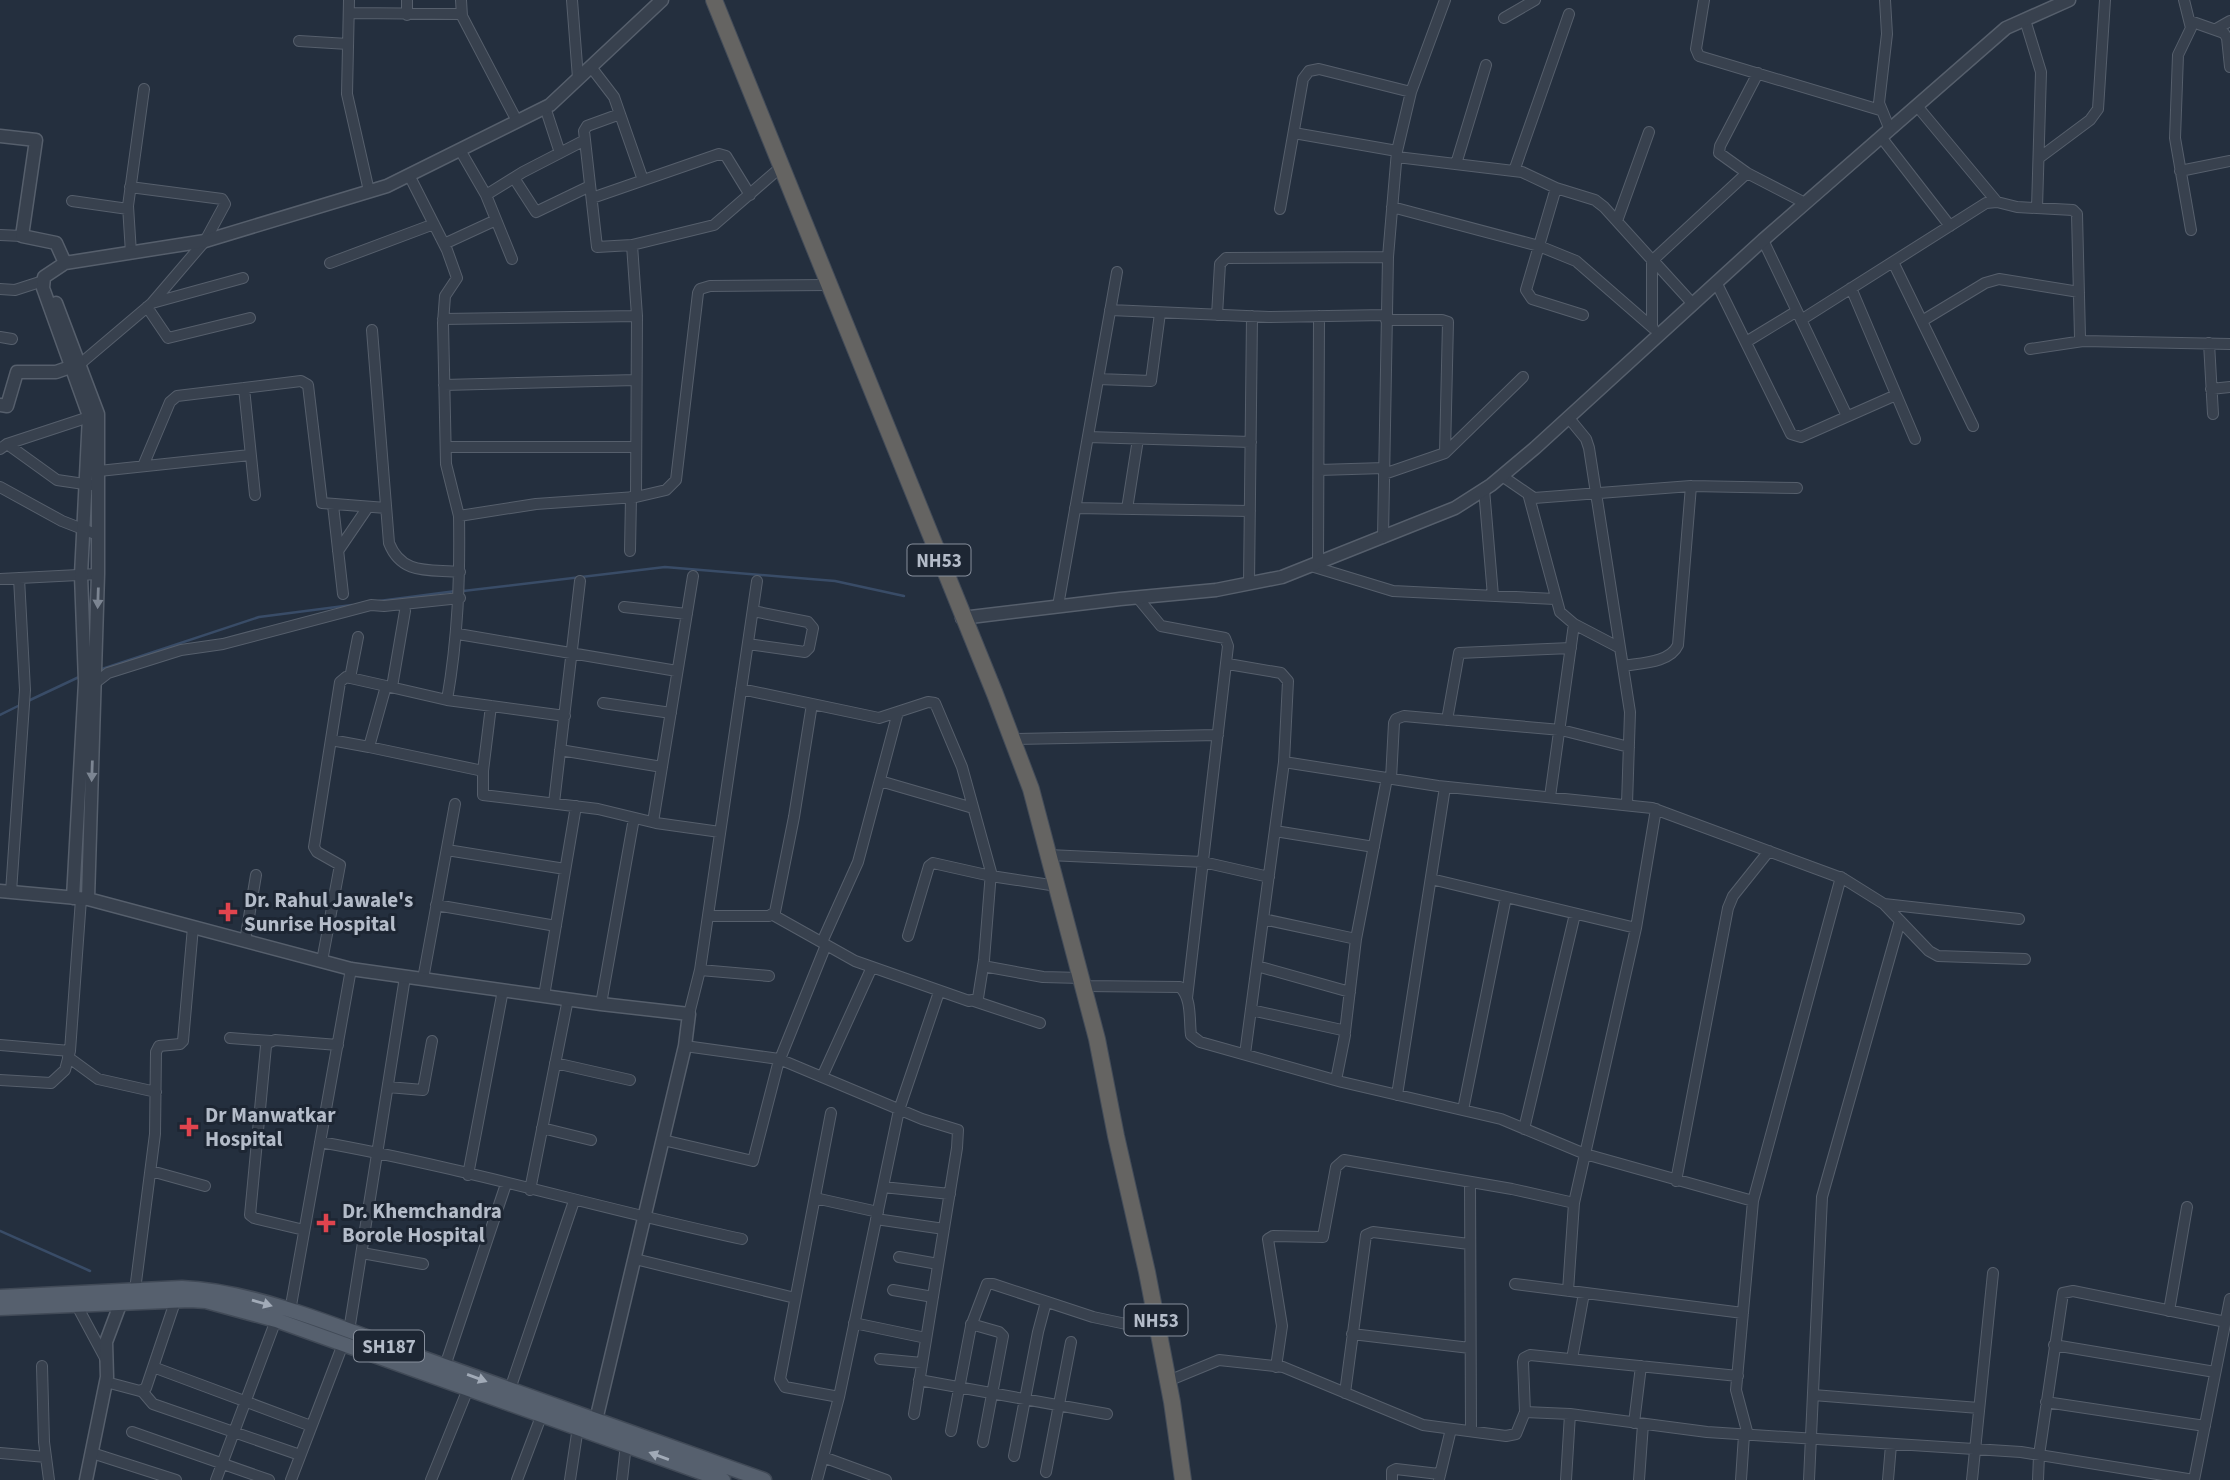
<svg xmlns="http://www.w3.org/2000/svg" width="2230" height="1480" font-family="'Source Sans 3',sans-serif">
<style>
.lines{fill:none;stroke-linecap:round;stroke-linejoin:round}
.stream{stroke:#394c67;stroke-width:2.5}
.minor-casing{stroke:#565f6c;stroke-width:12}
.tertiary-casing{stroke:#565f6c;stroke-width:15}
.primary-casing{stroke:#414a57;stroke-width:17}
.trunk-casing{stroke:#434c59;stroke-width:18}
.minor{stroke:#38414e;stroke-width:10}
.tertiary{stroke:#38414e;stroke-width:12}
.primary{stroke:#56606e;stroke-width:14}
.trunk{stroke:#656462;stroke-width:16}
.oneway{fill:#7c8592}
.oneway2{fill:#a1aab7}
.health-dot{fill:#e0444e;stroke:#1d2633;stroke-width:2.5}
.labels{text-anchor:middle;stroke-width:6;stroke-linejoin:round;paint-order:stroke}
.shield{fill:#1d2633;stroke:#878f9c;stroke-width:2}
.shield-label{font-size:19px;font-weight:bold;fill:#b4bcc9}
.poi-label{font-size:21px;font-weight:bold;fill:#b4bcc9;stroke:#1d2633;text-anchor:start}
</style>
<rect width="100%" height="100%" fill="#242f3e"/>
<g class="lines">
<path class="stream" d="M 463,591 L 665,567 L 835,581 L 904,596
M 379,601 L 456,591
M 99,670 L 259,617 L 352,605
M 28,701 L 79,677
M 0,715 L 22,704
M 0,1231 L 90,1271"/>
<defs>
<path id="minor" d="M 349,0 L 347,94 L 369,191
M 461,0 L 462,16 L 517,121
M 572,0 L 578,78
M 1704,0 L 1696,49 L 1699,56 L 1880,110
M 1885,0 L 1887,34 L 1879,103 L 1890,130
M 2184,0 L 2191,28 L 2178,55 L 2175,138 L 2191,230
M 349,13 L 461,14
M 407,15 L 407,0
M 1504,18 L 1535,0
M 2025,20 L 2041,72 L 2037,208
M 2190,21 L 2224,33 L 2227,38 L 2230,67
M 2216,29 L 2230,21
M 299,41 L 348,44
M 591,67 L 614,97 L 643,180
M 1758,73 L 1720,146 L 1719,153 L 1747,173 L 1805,203
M 1917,106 L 1997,202
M 545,107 L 560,153
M 1294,133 L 1397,151
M 1881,137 L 1950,226
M 585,140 L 584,131 L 587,126 L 620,114
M 460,150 L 486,195 L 523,172 L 585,140 L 597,247 L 632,245 L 637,316 L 636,497 L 536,504 L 459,516 C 460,580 458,637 447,700 L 386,686 L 369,747 L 483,771 L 483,795 L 598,809 L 656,823 L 720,832
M 1397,157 L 1522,172 L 1556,188 L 1595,200 L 1604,207 L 1652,260 L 1652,327
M 2039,158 L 2090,120 L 2098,109 L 2105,0
M 1456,164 L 1486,65
M 1514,171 L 1569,14
M 2180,171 L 2230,161
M 409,175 L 447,250 L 457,278 L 445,296 L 443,323 L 446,464 L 459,516
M 514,178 L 536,212 L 590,186
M 1556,188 L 1526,290 L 1532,299 L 1583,315
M 486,195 L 512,259
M 592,198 L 719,154 L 726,156 L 750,195
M 72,201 L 128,209
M 1392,207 L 1539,246 L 1576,261 L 1653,328
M 1280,209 L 1303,79 L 1309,71 L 1319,69 L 1411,92
M 1617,221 L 1649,132
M 0,235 L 22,236
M 1763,240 L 1847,416
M 444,244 L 496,220
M 632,245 L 714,225 L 781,167
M 131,253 L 128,206 L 144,89
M 1651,258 L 1692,303
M 1653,260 L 1747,173
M 1893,262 L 1973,426
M 330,263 L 434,224
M 1716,282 L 1791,434 L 1801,437 L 1896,395
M 1851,288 L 1915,439
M 0,289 L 15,290 L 43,281
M 152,303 L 243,278
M 147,307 L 168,338 L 250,318
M 1110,310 L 1269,317 L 1386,315
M 1217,315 L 1220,264 L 1226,258 L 1388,257
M 443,319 L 637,316
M 1386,320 L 1442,320 L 1448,322 L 1445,453
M 1801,320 L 1986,203 L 1997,202 L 2017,207 L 2073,210 L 2077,214 L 2080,337 L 2083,341 L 2230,344
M 1922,321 L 1985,283 L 1999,279 L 2079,292
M 372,330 L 389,543 C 402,576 430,569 460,572
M 0,337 L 12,339
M 1746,342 L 1797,311
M 2209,343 L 2213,414
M 2030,349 L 2083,341
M 80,364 L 152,303 L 205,241 L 225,204 L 222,199 L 130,187
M 1098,379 L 1151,381 L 1160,313
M 444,385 L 636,380
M 244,388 L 255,495
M 2211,389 L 2230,387
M 1568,417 L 1586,439 L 1589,448 L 1630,712 L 1627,804
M 1088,437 L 1251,442
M 7,444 L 57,480 L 91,485
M 446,447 L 636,447
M 0,449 L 7,444 L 95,415
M 143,466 L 170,402 L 177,396 L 301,381 L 308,385 L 322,503 L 386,508
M 1319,470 L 1384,468
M 99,471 L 250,455
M 1384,474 L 1445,453 L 1523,377
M 1502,476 L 1534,498 L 1691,486 L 1797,488
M 0,487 L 62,521 L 98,535
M 1484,489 L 1493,596
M 636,497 L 666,490 L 676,480 L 698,293 L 700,289 L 710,286 L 829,285
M 1529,497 L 1560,612 L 1574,624 L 1620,648
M 333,505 L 343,594
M 1075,508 L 1250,511
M 1127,509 L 1138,439
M 1383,538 L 1388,257 L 1397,151 L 1411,92 L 1445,0
M 338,551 L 368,507
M 630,551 L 631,497
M 1318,563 L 1319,316
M 1311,566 L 1393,591 L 1555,599
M 0,579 L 98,574
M 1249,584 L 1252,316
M 1137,597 L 1161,626 L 1225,638 L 1228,646 L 1187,998
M 1058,606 L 1117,272
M 624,607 L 687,614
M 458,634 L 677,671
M 748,644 L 805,652 L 809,648 L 813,628 L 808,622 L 753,611
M 1228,664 L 1281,673 L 1288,681 L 1284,762 L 1245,1054
M 1623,666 C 1640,663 1670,663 1678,645 L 1691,486
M 350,678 L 358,637
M 95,683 L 108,673 L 181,650 L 223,644 L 371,605 L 384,606 L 460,598
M 392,687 L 405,611
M 741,689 L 879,718 L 928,702 L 935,703 L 962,767 L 991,872 L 984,960 L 978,998 L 969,1001 L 855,961 L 773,915
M 447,700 L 565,716
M 603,703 L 671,713
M 1447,720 L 1459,653 L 1571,648
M 1012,739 L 1218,735
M 331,740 L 369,747
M 560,750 L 662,767
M 1284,762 L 1438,786 L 1652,808 L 1844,879 L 1884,904 L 1929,951 L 1938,956 L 2025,959
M 483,771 L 491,706
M 1391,779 L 1394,723 L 1396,719 L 1404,716 L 1561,730 L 1629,747
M 880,781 L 973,808
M 1550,797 L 1574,624
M 554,803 L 580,581
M 653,822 L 693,576
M 1275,831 L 1374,847
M 447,850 L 565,869
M 1048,855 L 1203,862 L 1269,877
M 1431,879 L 1636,928
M 11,892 L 25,690 L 19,578
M 1884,904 L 2019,919
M 436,905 L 556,926
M 708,916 L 769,916 L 775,912 L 794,817 L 812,704
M 1263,919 L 1356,939 L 1345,1032
M 908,936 L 929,866 L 933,863 L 991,876 L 1057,886
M 1356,939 L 1387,778
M 245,941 L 256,875
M 822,942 L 858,862 L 898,712
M 322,961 L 340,865 L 317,852 L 314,847 L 340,682 L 346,677 L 386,686
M 983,966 L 1043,977 L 1081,978
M 1257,966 L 1350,992
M 700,970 L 769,976
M 423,979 L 455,804
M 1083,986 L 1180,987 C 1192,998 1189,1020 1191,1035 L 1200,1042 L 1342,1082 L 1501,1119 L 1585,1154 L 1753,1201
M 544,996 L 576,806
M 974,1001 L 1040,1023
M 601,1004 L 634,818
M 1251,1010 L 1342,1030 L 1345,1035 L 1336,1080
M 689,1014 L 700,970 L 757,581
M 230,1038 L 271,1041
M 0,1045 L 70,1051
M 685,1046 L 779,1059 L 922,1119 L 958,1130 L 957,1148 L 914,1414
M 68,1057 L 98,1079 L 156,1092
M 555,1063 L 630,1080
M 822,1077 L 872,967
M 0,1080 L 51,1083 L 65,1070 L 70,1051 L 81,899
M 388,1087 L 423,1090 L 432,1041
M 1397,1095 L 1445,787
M 1463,1110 L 1506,897
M 831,1113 L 780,1379 L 785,1387 L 839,1397
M 542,1128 L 591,1140
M 1524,1129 L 1575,914
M 663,1140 L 753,1161 L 778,1064 L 826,945
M 320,1142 C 462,1167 601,1209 742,1239
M 151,1171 L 205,1186
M 468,1175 L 503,990
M 1676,1181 L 1728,908 L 1733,896 L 1769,851
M 1470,1182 L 1471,1431
M 883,1187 L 950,1194
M 530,1190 L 568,999
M 815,1198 L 878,1212
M 876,1219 L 944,1229
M 304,1230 L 254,1218 L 250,1215 L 266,1046 L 268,1043 L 275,1040 L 338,1045
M 362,1253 L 423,1264
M 899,1257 L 938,1264
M 635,1259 L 795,1298
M 1515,1284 L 1743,1313
M 135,1290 L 155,1134 L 156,1052 L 159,1046 L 180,1044 L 183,1041 L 193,927
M 893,1290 L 933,1297
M 1568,1291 L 1574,1203 L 1636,928 L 1656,809
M 76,1304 L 105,1358
M 290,1311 L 351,969
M 2169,1311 L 2187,1207
M 854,1323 L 926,1338
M 971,1324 L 999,1332 L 1003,1336 L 983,1442
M 349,1331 L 405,977
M 1352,1334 L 1470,1348
M 2054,1345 L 2215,1372
M 880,1359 L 922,1363
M 1572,1359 L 1584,1293
M 42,1366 L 44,1442 L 49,1480
M 445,1366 L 506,1184
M 153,1367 L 311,1426
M 1276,1367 L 1282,1326 L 1268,1239 L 1273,1236 L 1323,1237 L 1336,1167 L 1344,1160 L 1512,1189 L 1574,1203
M 919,1380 L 1107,1414
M 1168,1381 L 1219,1360 L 1283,1367 L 1423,1425 L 1506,1436 L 1516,1434 L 1525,1412 L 1570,1414 L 1707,1432 L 2021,1452 L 2194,1480 L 2230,1299
M 106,1382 L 140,1391 L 146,1388 L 176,1299
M 510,1389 L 574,1201
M 142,1391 L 153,1404 L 300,1455
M 1345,1393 L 1366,1235 L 1373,1232 L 1469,1244
M 1813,1395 L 1979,1408
M 2046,1402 L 2205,1426
M 1525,1412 L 1523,1362 L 1524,1358 L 1530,1355 L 1738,1376
M 1634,1423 L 1641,1366
M 951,1431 L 971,1326 L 987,1284 L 993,1284 L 1093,1317 L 1159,1331
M 132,1432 L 269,1480
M 1748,1435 L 1736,1390 L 1753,1201 L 1841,877
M 0,1453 L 46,1457
M 92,1453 L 176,1480
M 1014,1456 L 1038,1332 L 1046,1302
M 823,1457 L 886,1480
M 1046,1472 L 1071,1342
M 1439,1479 L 1451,1429
M 216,1480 L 276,1320
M 291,1480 L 343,1344
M 431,1480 L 468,1389
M 517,1480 L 542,1414
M 570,1480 L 578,1427
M 622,1480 L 626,1444
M 817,1480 L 839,1397 L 899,1110 L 939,992
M 1392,1480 L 1392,1471 L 1396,1469 L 1439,1474
M 1566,1480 L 1570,1414
M 1639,1480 L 1643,1424
M 1741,1480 L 1744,1435
M 1809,1480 L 1822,1197 L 1900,921
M 1888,1480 L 1891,1445
M 1972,1480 L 1993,1273
M 2038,1480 L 2039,1455 L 2063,1293 L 2073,1291 L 2226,1322"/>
<path id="tertiary" d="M 0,136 L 36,140 L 22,236 L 56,243 L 65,263
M 56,303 L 98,414 L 98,574 L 88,899
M 0,405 L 7,406 L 17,372 L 56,372 L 76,365
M 962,618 L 1120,599 L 1216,590 L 1282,577 L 1455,508 L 1491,485 L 1535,448 L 1763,240 L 2006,28 L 2069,0
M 0,891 L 88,899 L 351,969 L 601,1004 L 689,1014 L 685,1046 L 596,1420
M 73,898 L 85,682 L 81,575 L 89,416 L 43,288 L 44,277 L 65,263 L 205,241 L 387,186 L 550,105 L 662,0
M 86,1480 L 107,1377 L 106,1342 L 121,1302"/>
<path id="primary" d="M 0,1297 L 182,1288 C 257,1291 352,1332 422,1358 C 536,1399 650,1439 764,1480
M 0,1308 L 190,1300 L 206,1301 L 276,1320 L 723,1480"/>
<path id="trunk" d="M 714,0 L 995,694 L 1031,789 L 1097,1039 L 1116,1136 L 1147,1272 L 1172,1402 L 1183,1480"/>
</defs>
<use href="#minor" class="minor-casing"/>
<use href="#tertiary" class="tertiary-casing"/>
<use href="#primary" class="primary-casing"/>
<use href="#trunk" class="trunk-casing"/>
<use href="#minor" class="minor"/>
<use href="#tertiary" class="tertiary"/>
<use href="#primary" class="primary"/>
<use href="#trunk" class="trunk"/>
</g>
<defs><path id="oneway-solid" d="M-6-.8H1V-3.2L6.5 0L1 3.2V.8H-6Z" transform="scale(1.75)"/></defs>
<g class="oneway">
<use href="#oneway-solid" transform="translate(98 598) rotate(92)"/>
<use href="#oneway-solid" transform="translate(92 771) rotate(92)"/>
</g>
<g class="oneway2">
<use href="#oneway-solid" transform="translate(262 1303) rotate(16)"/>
<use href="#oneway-solid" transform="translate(477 1378) rotate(20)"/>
<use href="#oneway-solid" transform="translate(659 1456) rotate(-160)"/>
</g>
<g class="health-dot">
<path d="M224.5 901.5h7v7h7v7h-7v7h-7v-7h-7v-7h7z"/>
<path d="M185.5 1116.5h7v7h7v7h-7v7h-7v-7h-7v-7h7z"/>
<path d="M322.5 1212.5h7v7h7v7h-7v7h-7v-7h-7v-7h7z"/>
</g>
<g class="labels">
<g class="shield">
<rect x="907.5" y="544.5" width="63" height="31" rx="5"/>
<rect x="1124.5" y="1304.5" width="63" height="31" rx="5"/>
<rect x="354" y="1330.5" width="70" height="31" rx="5"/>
</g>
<g class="shield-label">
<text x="939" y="567">NH53</text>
<text x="1156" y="1327">NH53</text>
<text x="389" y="1353">SH187</text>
</g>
<g class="poi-label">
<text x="244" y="907">Dr. Rahul Jawale's<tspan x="244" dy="24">Sunrise Hospital</tspan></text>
<text x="205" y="1122">Dr Manwatkar<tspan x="205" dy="24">Hospital</tspan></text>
<text x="342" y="1218">Dr. Khemchandra<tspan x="342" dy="24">Borole Hospital</tspan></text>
</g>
</g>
</svg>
